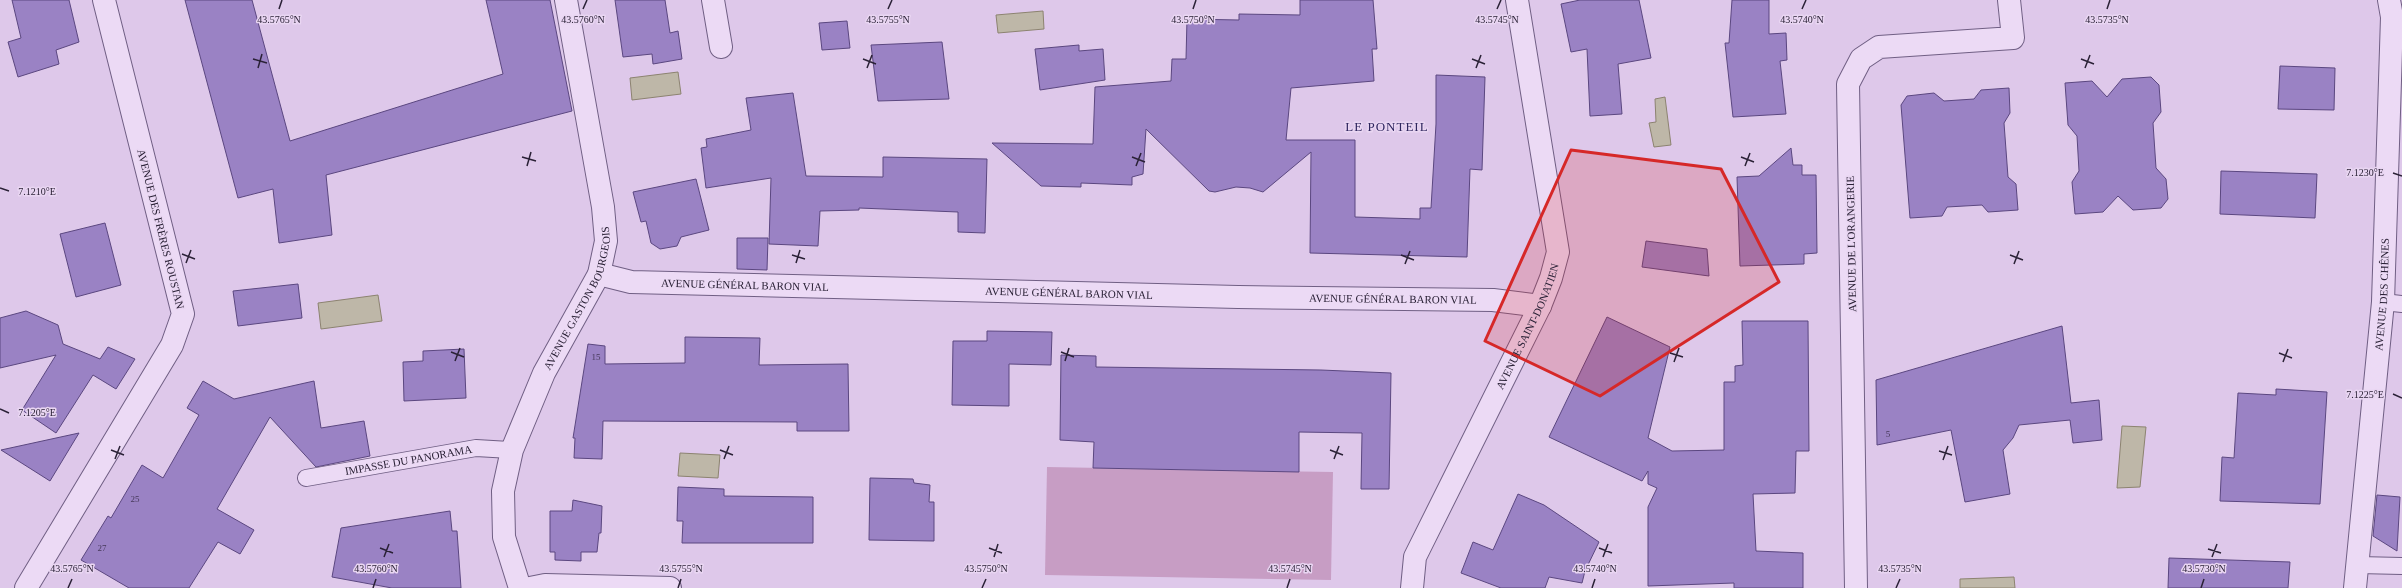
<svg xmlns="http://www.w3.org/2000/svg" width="2402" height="588" font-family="Georgia,serif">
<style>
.green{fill:#c79dc4}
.water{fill:#beb7a8;stroke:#8c8370}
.building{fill:#9a82c4;stroke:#5b4780}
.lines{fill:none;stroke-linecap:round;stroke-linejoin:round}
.service-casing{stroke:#705f84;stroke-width:18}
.minor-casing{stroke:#705f84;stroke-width:24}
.service{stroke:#ecdaf5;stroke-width:16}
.minor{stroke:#ecdaf5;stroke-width:22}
.marked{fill:#d62828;fill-opacity:0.2;stroke:#d62828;stroke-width:3;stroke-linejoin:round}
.ticks{fill:none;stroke:#2a2136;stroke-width:1.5}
.labels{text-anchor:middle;stroke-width:3;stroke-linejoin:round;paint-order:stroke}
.number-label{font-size:9px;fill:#46395a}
.street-label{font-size:11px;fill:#2a2136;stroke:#e9d6f2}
.quarter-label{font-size:13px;letter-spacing:1px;fill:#2e255e;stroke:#e9d6f2}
.ticks-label{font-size:10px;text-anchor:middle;fill:#2a2136;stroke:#e9d6f2;stroke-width:3;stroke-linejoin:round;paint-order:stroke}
</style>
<rect width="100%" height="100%" fill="#dec8ea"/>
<path class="green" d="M 1047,467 L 1333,472 L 1331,580 L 1045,575 Z"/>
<path class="water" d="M 1043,11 L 1044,29 L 998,33 L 996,15 Z
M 678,72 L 681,94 L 632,100 L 630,78 Z
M 1665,97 L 1671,145 L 1654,147 L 1649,123 L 1656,122 L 1655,99 Z
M 378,295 L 382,321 L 321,329 L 318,303 Z
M 2122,426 L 2146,427 L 2140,487 L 2117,488 Z
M 680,453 L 720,455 L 718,478 L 678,476 Z
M 2014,577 L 2015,588 L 1960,588 L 1960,579 Z"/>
<path class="building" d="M 12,0 L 69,0 L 79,42 L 56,50 L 59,64 L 18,77 L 8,42 L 21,38 Z
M 185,0 L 252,0 L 290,141 L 503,74 L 486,0 L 550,0 L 572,111 L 326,175 L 332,235 L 279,243 L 273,189 L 238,198 Z
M 615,0 L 665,0 L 670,33 L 678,31 L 682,59 L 653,64 L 652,54 L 623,57 Z
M 1300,0 L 1373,0 L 1377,49 L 1372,49 L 1374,81 L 1291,88 L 1286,140 L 1355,140 L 1355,217 L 1420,219 L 1420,208 L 1431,208 L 1436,124 L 1436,75 L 1485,77 L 1482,170 L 1470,169 L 1467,257 L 1310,253 L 1311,152 L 1263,192 L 1250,188 L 1236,187 L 1215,192 L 1209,191 L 1146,129 L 1143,174 L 1132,177 L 1132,185 L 1081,183 L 1081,187 L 1041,186 L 992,143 L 1093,144 L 1095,87 L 1171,81 L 1172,59 L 1186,59 L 1187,19 L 1239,20 L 1239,14 L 1300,15 Z
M 1580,0 L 1639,0 L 1651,58 L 1618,64 L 1622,114 L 1590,116 L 1587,49 L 1571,52 L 1561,4 Z
M 1732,0 L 1769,0 L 1769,34 L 1786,33 L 1787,60 L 1780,61 L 1786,114 L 1733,117 L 1725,43 L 1729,43 Z
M 847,21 L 850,48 L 822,50 L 819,23 Z
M 942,42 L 949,99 L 878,101 L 871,45 Z
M 1079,45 L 1079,51 L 1103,49 L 1105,80 L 1040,90 L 1035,49 Z
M 2280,66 L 2335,68 L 2334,110 L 2278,109 Z
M 2151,77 L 2159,85 L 2161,112 L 2153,123 L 2156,168 L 2166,179 L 2168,199 L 2161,208 L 2133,210 L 2118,196 L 2103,212 L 2075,214 L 2072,182 L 2079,171 L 2077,136 L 2068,125 L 2065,83 L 2092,81 L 2107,97 L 2122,79 Z
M 2009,88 L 2010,113 L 2004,123 L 2008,177 L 2016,184 L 2018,210 L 1988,212 L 1982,205 L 1947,207 L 1942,216 L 1910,218 L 1901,105 L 1907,96 L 1934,93 L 1944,101 L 1974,99 L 1981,90 Z
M 793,93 L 806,176 L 883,177 L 883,157 L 987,159 L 985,233 L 958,232 L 958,212 L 859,208 L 859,210 L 820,211 L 818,246 L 769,244 L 771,178 L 706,188 L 701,148 L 707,147 L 706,139 L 751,130 L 746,98 Z
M 1791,148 L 1793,165 L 1802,165 L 1802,175 L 1816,175 L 1817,253 L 1804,254 L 1804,264 L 1740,266 L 1737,177 L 1759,176 Z
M 2221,171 L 2317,174 L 2315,218 L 2220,214 Z
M 696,179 L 709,230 L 681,237 L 677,246 L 660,249 L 651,243 L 646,221 L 641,222 L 633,192 Z
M 105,223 L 121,285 L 76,297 L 60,234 Z
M 737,238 L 768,238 L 767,270 L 737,269 Z
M 1646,241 L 1707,249 L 1709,276 L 1642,267 Z
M 298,284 L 302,318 L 238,326 L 233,291 Z
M 26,311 L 58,325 L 63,344 L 100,359 L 108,347 L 135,359 L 116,389 L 93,375 L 56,433 L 22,410 L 56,355 L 0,368 L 0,318 Z
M 1607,317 L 1670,347 L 1648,438 L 1672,451 L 1724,450 L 1724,382 L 1735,382 L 1735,366 L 1743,365 L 1742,321 L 1808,321 L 1809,451 L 1796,451 L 1795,493 L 1753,494 L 1756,551 L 1803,553 L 1803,588 L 1734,588 L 1734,583 L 1648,586 L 1648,507 L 1657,488 L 1648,484 L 1648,471 L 1642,481 L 1549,437 Z
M 2062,326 L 2071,403 L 2099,400 L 2102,440 L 2073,443 L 2070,420 L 2019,425 L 2013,438 L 2003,450 L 2010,494 L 1965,502 L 1951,430 L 1877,445 L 1876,380 Z
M 987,331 L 1052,332 L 1051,365 L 1009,364 L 1009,406 L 952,405 L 953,341 L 987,341 Z
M 685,337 L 760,338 L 759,365 L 848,364 L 849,431 L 797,431 L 797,422 L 603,421 L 602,459 L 574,458 L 575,438 L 573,438 L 588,344 L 605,346 L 605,364 L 685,363 Z
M 464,349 L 466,398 L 404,401 L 403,362 L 423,361 L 423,351 Z
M 1061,355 L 1096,356 L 1096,367 L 1321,370 L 1391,373 L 1389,489 L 1361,489 L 1362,433 L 1299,432 L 1299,472 L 1093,468 L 1094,442 L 1060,440 Z
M 203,381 L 234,399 L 314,381 L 321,428 L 364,421 L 370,456 L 316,467 L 270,417 L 217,509 L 254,530 L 240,554 L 218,542 L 189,588 L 129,588 L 81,560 L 108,516 L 111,518 L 142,465 L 163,478 L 199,415 L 187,408 Z
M 2276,389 L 2327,392 L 2320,504 L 2220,501 L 2222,457 L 2234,458 L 2238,393 L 2276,395 Z
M 79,433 L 50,481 L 1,450 Z
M 870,478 L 913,479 L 914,483 L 930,485 L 929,502 L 934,502 L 934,541 L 869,540 Z
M 678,487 L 724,489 L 724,496 L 813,497 L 813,543 L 682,543 L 683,521 L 677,521 Z
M 1518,494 L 1544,505 L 1599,542 L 1585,571 L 1582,583 L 1549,577 L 1545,588 L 1501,588 L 1461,573 L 1473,542 L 1493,550 Z
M 2377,495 L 2400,497 L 2397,551 L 2373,536 Z
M 573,500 L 602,506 L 601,533 L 599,533 L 597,552 L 581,552 L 581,561 L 555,560 L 555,552 L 550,552 L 550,511 L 572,511 Z
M 450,511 L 452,531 L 457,531 L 461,588 L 392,588 L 332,577 L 341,528 Z
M 2169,558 L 2290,562 L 2288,588 L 2168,588 Z"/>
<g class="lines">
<defs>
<g id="service">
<path d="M 2383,302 L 2402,304"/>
<path id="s1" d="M 306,478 L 476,448 L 512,450"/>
<path d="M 2358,565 L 2402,566"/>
</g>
<g id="minor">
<path d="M 713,0 L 721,47"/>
<path id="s2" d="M 599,274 L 631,282 L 1238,297 L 1493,300 L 1540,306"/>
<path d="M 26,588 L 172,345 L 183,314 L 104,0"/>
<path id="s3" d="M 520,588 L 504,537 L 503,491 L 512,450 L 544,373 L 599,274 L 606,241 L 603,207 L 566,0"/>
<path d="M 530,588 L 545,585 L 670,588"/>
<path id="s4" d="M 1412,588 L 1415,557 L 1540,306 L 1551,278 L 1558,252 L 1517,0"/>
<path d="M 1856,588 L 1848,84 L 1861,59 L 1879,47 L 2013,38 L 2009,0"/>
<path id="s5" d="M 2355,588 L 2383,302 L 2392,17 L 2389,0"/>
</g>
</defs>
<use href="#service" class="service-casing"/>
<use href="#minor" class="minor-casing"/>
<use href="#service" class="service"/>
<use href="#minor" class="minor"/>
</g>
<path class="marked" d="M 1571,150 L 1721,169 L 1779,282 L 1600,396 L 1485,341 Z"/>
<path class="ticks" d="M 279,9 L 282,0M 583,9 L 587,0M 888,9 L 892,0M 1193,9 L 1196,0M 1497,9 L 1501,0M 1802,9 L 1806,0M 2107,9 L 2110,0M 253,59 L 267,63M 863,59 L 876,64M 1472,59 L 1485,64M 2081,59 L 2094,64M 258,68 L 262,54M 867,68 L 872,55M 1476,68 L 1481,55M 2085,68 L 2090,55M 522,157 L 536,161M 1132,157 L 1145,162M 1741,157 L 1754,162M 527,166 L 531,152M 1136,166 L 1141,153M 1745,166 L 1750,153M 2393,173 L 2402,176M 0,188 L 9,191M 182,254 L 195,259M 792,255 L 805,259M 1401,255 L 1414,260M 2010,255 L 2023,260M 186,263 L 191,250M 796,263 L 800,250M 1405,264 L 1410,251M 2014,264 L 2019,251M 451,352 L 464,357M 1061,352 L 1074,357M 1670,353 L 1683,357M 2279,353 L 2292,358M 455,361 L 460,348M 1065,361 L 1069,348M 1674,362 L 1679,348M 2283,362 L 2288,349M 2393,394 L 2402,398M 0,409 L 9,413M 111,450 L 124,455M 720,450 L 733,455M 1330,450 L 1343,455M 1939,451 L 1952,455M 115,459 L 120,446M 724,459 L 729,446M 1334,459 L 1339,446M 1943,460 L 1948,446M 380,548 L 393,553M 989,548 L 1002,553M 1599,548 L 1612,553M 2208,549 L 2221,553M 384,557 L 389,544M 994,557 L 998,544M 1603,557 L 1608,544M 2212,557 L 2217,544M 68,588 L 72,579M 373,588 L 376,579M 678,588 L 681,579M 982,588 L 986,579M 1287,588 L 1290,579M 1592,588 L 1595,579M 1896,588 L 1900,579M 2201,588 L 2204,579"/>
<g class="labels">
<g class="number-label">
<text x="596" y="360">15</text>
<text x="1888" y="437">5</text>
<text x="135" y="502">25</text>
<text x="102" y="551">27</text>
</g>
<g class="street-label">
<text transform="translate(161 229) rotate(76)" y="4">AVENUE DES FRÈRES ROUSTAN</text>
<text transform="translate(1851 244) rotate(-91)" y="4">AVENUE DE L'ORANGERIE</text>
<text dy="4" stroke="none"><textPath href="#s2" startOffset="147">AVENUE GÉNÉRAL BARON VIAL</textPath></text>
<text dy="4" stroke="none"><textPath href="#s2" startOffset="471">AVENUE GÉNÉRAL BARON VIAL</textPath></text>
<text dy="4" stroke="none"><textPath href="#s5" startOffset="295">AVENUE DES CHÊNES</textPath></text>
<text dy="4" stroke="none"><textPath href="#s3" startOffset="308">AVENUE GASTON BOURGEOIS</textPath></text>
<text dy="4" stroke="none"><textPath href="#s2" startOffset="795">AVENUE GÉNÉRAL BARON VIAL</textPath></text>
<text dy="4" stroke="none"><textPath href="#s4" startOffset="288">AVENUE SAINT-DONATIEN</textPath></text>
<text dy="4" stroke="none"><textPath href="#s1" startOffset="104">IMPASSE DU PANORAMA</textPath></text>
</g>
<g class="quarter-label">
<text x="1387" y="131">LE PONTEIL</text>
</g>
</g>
<g class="ticks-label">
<text x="279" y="23">43.5765°N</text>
<text x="583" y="23">43.5760°N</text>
<text x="888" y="23">43.5755°N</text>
<text x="1193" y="23">43.5750°N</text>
<text x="1497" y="23">43.5745°N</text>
<text x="1802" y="23">43.5740°N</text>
<text x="2107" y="23">43.5735°N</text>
<text x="2365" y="176">7.1230°E</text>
<text x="37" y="195">7.1210°E</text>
<text x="2365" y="398">7.1225°E</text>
<text x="37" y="416">7.1205°E</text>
<text x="72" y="572">43.5765°N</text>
<text x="376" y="572">43.5760°N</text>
<text x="681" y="572">43.5755°N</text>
<text x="986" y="572">43.5750°N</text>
<text x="1290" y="572">43.5745°N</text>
<text x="1595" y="572">43.5740°N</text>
<text x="1900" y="572">43.5735°N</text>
<text x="2204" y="572">43.5730°N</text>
</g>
</svg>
